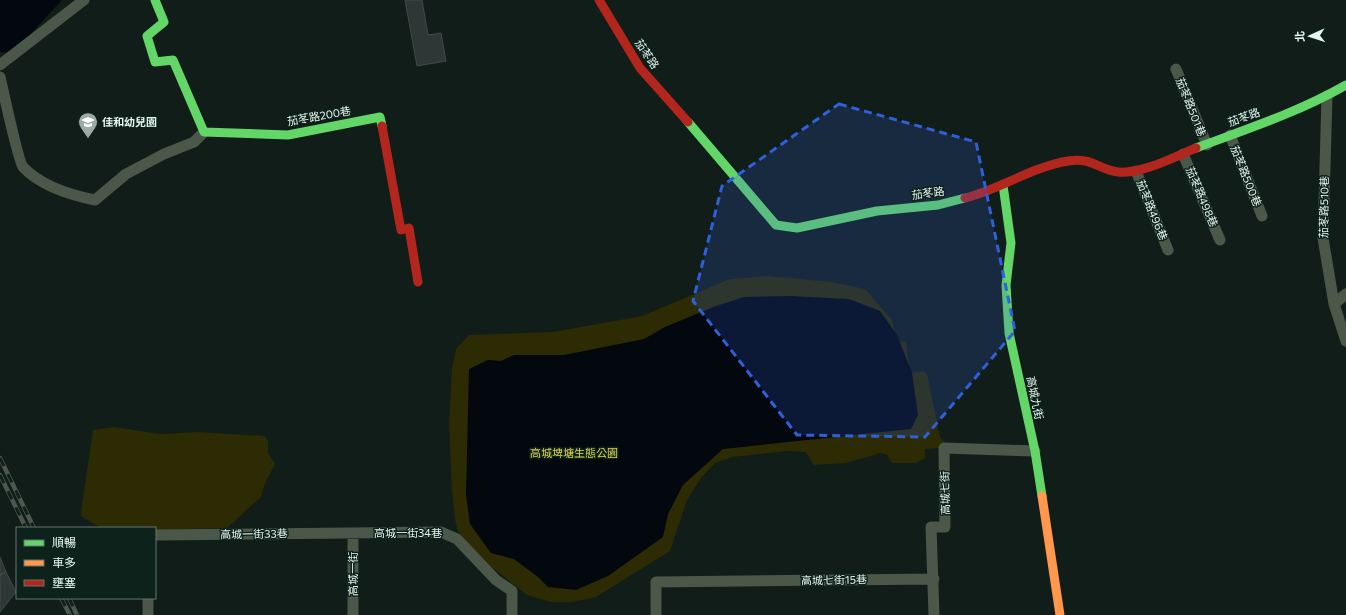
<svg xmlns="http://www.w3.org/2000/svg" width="1346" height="615" font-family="Commissioner,'Noto Sans TC',sans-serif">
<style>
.green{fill:#2c2b04}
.water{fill:#02080e}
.building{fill:#2d3736;stroke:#404b49}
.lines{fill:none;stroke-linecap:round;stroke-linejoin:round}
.street{stroke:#4b5749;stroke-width:11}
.fast{stroke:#63d668;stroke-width:9}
.slow{stroke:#ff974d;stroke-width:9}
.jam{stroke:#b3261e;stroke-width:9}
.rail-casing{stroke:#4d5850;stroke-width:4.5}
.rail{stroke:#0c221b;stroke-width:3;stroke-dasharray:9;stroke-linecap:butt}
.marked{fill:#315fda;fill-opacity:0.2;stroke:#315fda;stroke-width:3;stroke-dasharray:8 5;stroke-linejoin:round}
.labels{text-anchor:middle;stroke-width:3;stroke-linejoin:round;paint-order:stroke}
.street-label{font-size:11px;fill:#e7f4ef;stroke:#0c221b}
.poi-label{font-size:11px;font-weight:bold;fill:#e7f4ef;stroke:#0c221b;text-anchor:start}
.park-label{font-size:11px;fill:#dfd447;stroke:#0c221b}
</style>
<rect width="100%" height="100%" fill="#111d19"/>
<path class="green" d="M 768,276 L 832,282 L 865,289 L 892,320 L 897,342 L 906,341 L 910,373 L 923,371 L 927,374 L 940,437 L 945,443 L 938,448 L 925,449 L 925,458 L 916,463 L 892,463 L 887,455 L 881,453 L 846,463 L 814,465 L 806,452 L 787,451 L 732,457 L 715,463 L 701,478 L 687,500 L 670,551 L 596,597 L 572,602 L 551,602 L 527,595 L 478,556 L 458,531 L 455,520 L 452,490 L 449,424 L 452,368 L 456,349 L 469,335 L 553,332 L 642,316 L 730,279 Z
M 114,427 L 160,434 L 198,432 L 265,436 L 268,441 L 268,453 L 275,464 L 265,483 L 261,497 L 227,528 L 155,530 L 155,528 L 101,528 L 81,516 L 82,505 L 93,430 Z"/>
<path class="water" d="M 0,0 L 62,0 L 13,53 L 0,52 Z
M 790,296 L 849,299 L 880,311 L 897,335 L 912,373 L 918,415 L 911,429 L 723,449 L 683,485 L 668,514 L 663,537 L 608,576 L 576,590 L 548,587 L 538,577 L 514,559 L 491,553 L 470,524 L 466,495 L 469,369 L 488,360 L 501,361 L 514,355 L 564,355 L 644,339 L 665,327 L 716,306 L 744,297 Z"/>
<path class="building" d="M 405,0 L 422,0 L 428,35 L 441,33 L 446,61 L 417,66 Z
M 0,557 L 6,572 L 0,575 Z
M 6,572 L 16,592 L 0,612 L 0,575 Z"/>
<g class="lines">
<path class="street" d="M 0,65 L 84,0
M 1176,69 L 1207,145
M 0,77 C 3,89 18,161 23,167 C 41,186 70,195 95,200 L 126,174 L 164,154 L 194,142 L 204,132
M 1327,96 L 1323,238 L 1334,304 L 1346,341
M 1230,135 L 1262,216
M 1183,154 L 1220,240
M 1136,171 L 1168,250
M 1334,304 L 1346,294
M 155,535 L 441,532 L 457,539 L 496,580 L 512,591 L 512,615
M 148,615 L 148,598
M 353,615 L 353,533
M 656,615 L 656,582 L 934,579
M 934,615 L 931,527 L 945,527 L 944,448 L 1035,451"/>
<path class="fast" d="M 155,0 L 164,22 L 147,36 L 155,62 L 173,60 L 204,132 L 288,135 L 380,117 L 382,126
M 688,122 L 776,225 L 797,228 L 877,211 L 938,205 L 965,198
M 1196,148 C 1247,129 1299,112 1346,85
M 1003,185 L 1011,243 L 1006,285 L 1009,333 L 1035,451 L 1042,496"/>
<path class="slow" d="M 1042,496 L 1060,615"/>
<path class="jam" d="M 599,0 L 640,68 L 688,122
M 382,126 L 401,230 L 409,228 L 418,282
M 965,198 C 1000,189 1032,167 1068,161 C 1093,157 1099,170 1118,172 C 1142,174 1174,157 1196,148"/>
<defs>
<path id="rail" d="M 0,458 L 34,528
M 0,475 L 26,528
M 61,598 L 70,615
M 69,598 L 77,615"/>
</defs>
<use href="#rail" class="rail-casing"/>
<use href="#rail" class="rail"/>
</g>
<path class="marked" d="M 839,104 L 976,142 L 1015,331 L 925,437 L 797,435 L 693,301 L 722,186 Z"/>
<defs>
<symbol id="school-pin" viewBox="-11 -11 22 30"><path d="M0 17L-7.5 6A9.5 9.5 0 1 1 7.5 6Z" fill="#9ca9a4" stroke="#0c221b"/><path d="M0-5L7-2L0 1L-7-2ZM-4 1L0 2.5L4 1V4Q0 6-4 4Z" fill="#fff"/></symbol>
</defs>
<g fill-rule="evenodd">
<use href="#school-pin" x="77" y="111" width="22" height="30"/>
</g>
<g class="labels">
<g class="street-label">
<text transform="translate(647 54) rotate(56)" y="4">茄苳路</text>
<text transform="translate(1191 107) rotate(68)" y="4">茄苳路501巷</text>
<text transform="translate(319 116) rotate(-10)" y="4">茄苳路200巷</text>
<text transform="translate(1244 117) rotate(-20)" y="4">茄苳路</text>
<text transform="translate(1246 176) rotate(68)" y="4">茄苳路500巷</text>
<text transform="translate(928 193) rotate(-8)" y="4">茄苳路</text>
<text transform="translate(1202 197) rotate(67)" y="4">茄苳路498巷</text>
<text transform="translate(1324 207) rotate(-89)" y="4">茄苳路510巷</text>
<text transform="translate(1152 210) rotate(68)" y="4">茄苳路496巷</text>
<text transform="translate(1035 398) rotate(78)" y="4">高城九街</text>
<text transform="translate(945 493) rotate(-91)" y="4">高城七街</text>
<text x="408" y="537">高城一街34巷</text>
<text transform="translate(254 534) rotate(-1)" y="4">高城一街33巷</text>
<text transform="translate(353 574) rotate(-90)" y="4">高城一街</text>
<text transform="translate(834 580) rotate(-1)" y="4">高城七街15巷</text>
</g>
<g class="poi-label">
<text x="102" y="126">佳和幼兒園</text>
</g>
<g class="park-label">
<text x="574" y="457">高城埤塘生態公園</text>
</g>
</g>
<rect x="16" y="527" width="140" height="72" fill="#0c221b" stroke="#647670"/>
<rect x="24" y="540" width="20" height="6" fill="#63d668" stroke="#647670"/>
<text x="52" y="547" font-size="12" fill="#e7f4ef">順暢</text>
<rect x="24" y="560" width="20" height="6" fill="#ff974d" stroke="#647670"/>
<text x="52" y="567" font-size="12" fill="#e7f4ef">車多</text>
<rect x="24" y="580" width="20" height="6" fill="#b3261e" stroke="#647670"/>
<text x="52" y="587" font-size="12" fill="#e7f4ef">壅塞</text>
<g transform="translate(1310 36) rotate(267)" stroke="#0c221b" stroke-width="3" paint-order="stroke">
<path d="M0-3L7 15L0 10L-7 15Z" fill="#e7f4ef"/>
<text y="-6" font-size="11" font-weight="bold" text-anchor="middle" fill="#e7f4ef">北</text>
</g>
</svg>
